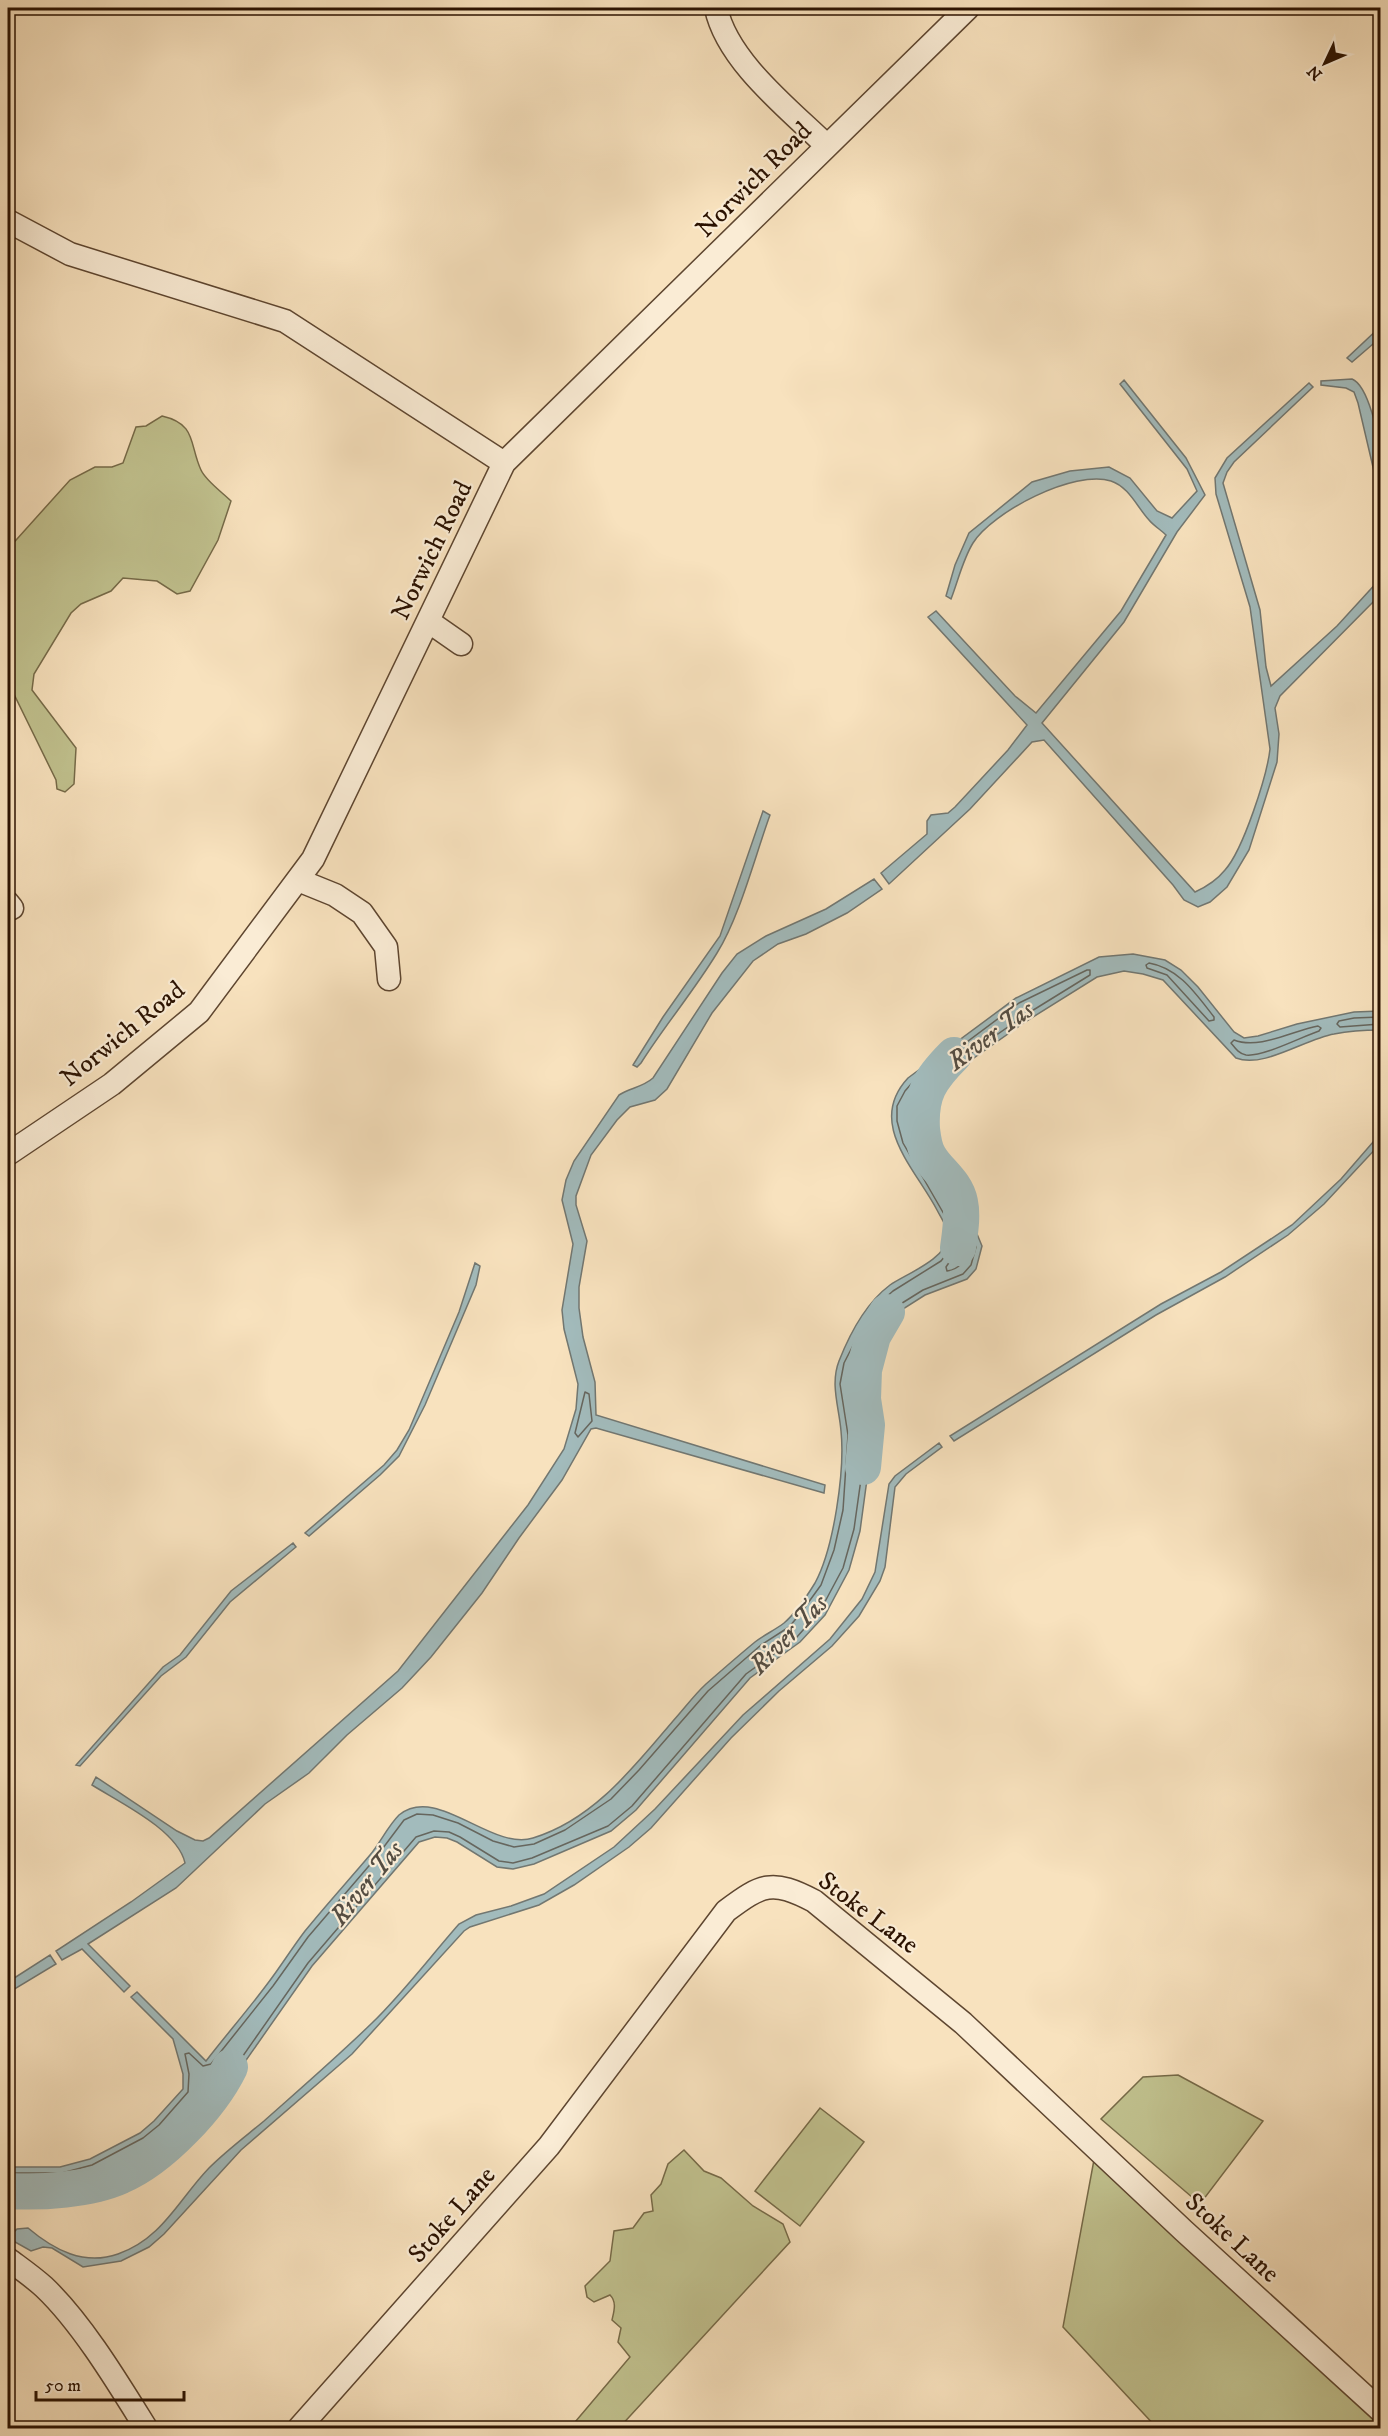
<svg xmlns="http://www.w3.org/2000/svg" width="1388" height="2436" font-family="'IM FELL DW Pica',serif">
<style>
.green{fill:#c1c28f;stroke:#766a48;stroke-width:1.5}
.water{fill:#a2bbbc;stroke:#727771;stroke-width:1.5}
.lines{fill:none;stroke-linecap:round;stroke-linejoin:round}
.shore{stroke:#66665e;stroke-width:1.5}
.river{stroke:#a2bbbc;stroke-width:36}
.minor-casing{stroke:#5e4630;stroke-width:25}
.minor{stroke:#faecd5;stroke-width:22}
.labels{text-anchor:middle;stroke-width:4.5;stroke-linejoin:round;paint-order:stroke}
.street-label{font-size:26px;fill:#2b1201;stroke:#faecd5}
.water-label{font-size:27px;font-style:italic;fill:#554d42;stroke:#faecd5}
</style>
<rect width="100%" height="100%" fill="#f8e2be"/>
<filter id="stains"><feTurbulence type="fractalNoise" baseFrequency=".00333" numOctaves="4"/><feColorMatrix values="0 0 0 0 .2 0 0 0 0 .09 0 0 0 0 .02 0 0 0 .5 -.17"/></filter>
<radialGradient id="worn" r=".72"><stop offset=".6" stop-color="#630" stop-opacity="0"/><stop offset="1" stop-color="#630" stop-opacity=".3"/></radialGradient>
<path class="green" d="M 162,416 C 197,424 189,444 201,470 C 206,481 222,492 231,501 L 218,540 L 190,591 L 177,594 L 157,581 L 123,578 L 111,591 L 81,604 L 71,613 L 34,674 L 32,690 L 76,748 L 74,784 L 65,792 L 57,789 L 56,780 L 8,682 L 8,549 L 70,480 L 95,467 L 112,467 L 123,463 L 136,427 L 146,426 Z
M 1178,2075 L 1263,2121 L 1200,2204 L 1101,2119 L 1143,2077 Z
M 820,2108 L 864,2142 L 800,2226 L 755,2191 Z
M 1096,2149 L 1380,2420 L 1380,2428 L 1157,2428 L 1063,2327 Z
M 684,2150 L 704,2171 L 721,2178 L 753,2206 L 783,2224 L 790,2242 L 619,2428 L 570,2428 L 630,2357 L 618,2342 L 621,2328 L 612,2320 C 614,2311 617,2302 610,2295 L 594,2302 L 587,2297 L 585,2286 L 610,2261 L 614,2231 L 633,2228 L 644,2213 L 653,2211 L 651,2195 L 661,2184 L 668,2164 Z"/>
<path class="water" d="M 1380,327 L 1380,338 L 1352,362 L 1347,358 Z
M 1352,379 C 1368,385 1380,438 1380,455 C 1381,469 1381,483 1380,497 L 1358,403 L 1354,392 L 1346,388 L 1321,385 L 1321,381 Z
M 1124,380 L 1186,458 L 1205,495 L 1177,532 L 1124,622 L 1042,723 L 1195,892 C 1206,887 1217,880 1225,870 C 1243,850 1267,776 1270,749 L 1250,607 L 1216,494 L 1215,478 L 1227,458 L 1309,383 L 1313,387 L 1234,462 L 1227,472 L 1223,483 L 1260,610 L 1266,667 L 1271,686 L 1337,626 L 1380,579 L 1380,595 L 1280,696 L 1275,708 L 1279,734 L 1277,762 L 1249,850 L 1227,887 L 1210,902 L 1198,907 L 1184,900 L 1173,885 L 1044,740 L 1032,742 L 970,809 L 889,884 L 881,873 L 927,834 L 927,821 L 931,815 L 948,813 L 955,807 L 1008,750 L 1027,725 L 928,617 L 936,611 L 1015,696 L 1036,713 L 1121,611 L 1166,535 C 1161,530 1154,526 1149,520 C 1137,507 1129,487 1111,481 C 1075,469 992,512 973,543 C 963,559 958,581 951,599 L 946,596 L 955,565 L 969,533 L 1032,482 L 1070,471 L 1109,467 L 1130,478 L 1157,511 L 1172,518 L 1197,491 L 1187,469 L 1120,384 Z
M 763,811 L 770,815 C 755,856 740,916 717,953 C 694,991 665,1025 641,1063 L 637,1067 L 633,1065 L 663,1017 L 720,936 Z
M 874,879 L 882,889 L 847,913 L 806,934 L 778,944 L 753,961 L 712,1013 L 667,1089 L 655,1100 L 630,1107 L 617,1120 L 591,1155 L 576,1196 L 576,1205 L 587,1241 L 579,1287 L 579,1308 L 583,1337 L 595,1382 L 596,1415 L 825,1485 L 824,1493 L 596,1428 L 591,1429 L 562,1480 L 519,1538 L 482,1593 L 431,1657 L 402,1688 L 347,1735 L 309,1773 L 265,1804 L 176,1888 L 88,1944 L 130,1986 L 124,1992 L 82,1949 L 62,1960 L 56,1951 L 131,1902 L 185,1863 C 178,1830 119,1802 92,1785 L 96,1777 L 177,1831 L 195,1840 L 203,1841 L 209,1838 L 398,1671 L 528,1505 L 564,1449 L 576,1409 L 578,1384 L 564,1329 L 562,1310 L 573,1244 L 562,1200 L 566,1180 L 574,1161 L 619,1095 C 630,1088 643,1087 653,1078 L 722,973 L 737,954 L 766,936 L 826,909 Z
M 1133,954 L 1165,960 L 1181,970 L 1198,987 L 1234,1032 L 1244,1038 L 1258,1036 L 1297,1024 L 1354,1012 L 1380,1011 L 1380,1030 C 1365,1030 1349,1031 1334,1034 C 1305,1039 1263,1069 1236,1058 L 1163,980 L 1143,974 L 1124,971 L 1097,977 L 1025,1022 L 927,1091 L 914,1112 L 915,1127 L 920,1140 L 948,1179 L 970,1217 L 982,1246 L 976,1269 L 967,1279 L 925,1295 L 895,1314 L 878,1334 L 870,1350 L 863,1367 L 861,1386 L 861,1397 L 868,1429 L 868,1472 L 860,1531 L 849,1570 L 825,1615 L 800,1642 L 750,1678 L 636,1810 L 611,1831 L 534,1864 L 513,1869 L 497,1867 L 457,1842 L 447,1838 L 435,1837 L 419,1842 L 312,1966 L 235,2076 L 181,2127 L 132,2165 L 102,2180 L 75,2185 L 8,2188 L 8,2167 L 60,2167 L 90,2159 L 140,2133 L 154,2121 L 183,2089 L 183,2074 L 173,2039 L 131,1997 L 137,1992 L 206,2061 C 226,2035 248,2010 268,1983 C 281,1966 292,1948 305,1931 C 326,1905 348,1881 370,1855 C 380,1843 388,1826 399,1815 C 437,1784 491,1851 533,1838 C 593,1820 634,1767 673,1721 C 684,1709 694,1695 706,1684 C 722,1670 738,1656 755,1642 C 764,1635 775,1630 784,1623 C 796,1613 807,1596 815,1583 C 834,1548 845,1470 841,1431 C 839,1407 830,1384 839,1361 C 850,1333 866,1303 890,1285 C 906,1274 947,1259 948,1236 C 948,1227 941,1218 937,1210 C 915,1168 866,1123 908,1078 L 1016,998 L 1099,957 Z
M 1380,1134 L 1380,1144 L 1324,1204 L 1288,1235 L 1225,1277 L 1156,1315 L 954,1441 L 950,1436 L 1161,1304 L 1221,1272 L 1292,1225 L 1341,1179 Z
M 475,1263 L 480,1266 L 476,1285 L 425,1405 L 399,1456 L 380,1475 L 309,1536 L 305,1533 L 384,1465 L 397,1450 L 409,1430 L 459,1312 Z
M 939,1443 L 942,1447 L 906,1474 L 895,1487 L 885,1567 L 880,1581 L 859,1616 L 832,1646 L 779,1691 L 731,1738 L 651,1828 L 629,1847 L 574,1885 L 539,1905 L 470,1927 L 464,1931 L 352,2054 L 241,2150 L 164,2234 L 149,2247 L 121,2261 L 83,2267 L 52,2248 L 43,2247 L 31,2251 L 8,2238 L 17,2229 L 28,2228 C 54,2250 84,2266 118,2254 C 162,2239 179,2199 209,2168 C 226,2151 246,2136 264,2121 C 300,2089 337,2057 372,2023 C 403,1993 430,1957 459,1924 L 476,1915 L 511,1906 L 544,1894 L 614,1847 L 655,1809 L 743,1715 L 830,1639 L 862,1599 L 875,1572 L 889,1484 L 895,1476 Z
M 293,1543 L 296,1547 L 230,1602 L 186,1657 L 161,1676 L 80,1766 L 76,1765 L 163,1667 L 180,1655 L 231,1591 Z
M 50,1955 L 56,1964 L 8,1993 L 8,1982 Z"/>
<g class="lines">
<path class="shore" d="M 1149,963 C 1179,968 1196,994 1214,1017 L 1214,1020 L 1209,1021 L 1167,975 L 1147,968 L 1146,965 Z
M 1380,1017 L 1354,1018 L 1339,1021 L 1337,1024 L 1340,1027 L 1380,1024
M 1318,1026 L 1321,1028 L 1319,1031 C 1301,1037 1263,1057 1246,1055 C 1239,1054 1235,1048 1231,1043 L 1234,1040 C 1259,1050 1292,1031 1318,1026 Z
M 963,1242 L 968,1248 C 965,1261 960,1269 947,1271 L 946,1267 Z
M 585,1392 L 589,1394 L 592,1421 L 578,1437 L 575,1433 Z
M 8,2173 L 62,2173 L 92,2165 L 143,2138 L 159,2125 L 188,2092 L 189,2074 L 185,2054 L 189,2053 L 203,2066 L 211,2064 L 273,1986 L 308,1937 L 374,1860 L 404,1820 L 417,1814 L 433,1815 L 458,1823 L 493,1841 L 514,1847 L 534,1844 L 565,1830 L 611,1799 L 639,1770 L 708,1691 L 761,1645 L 789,1627 L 800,1614 L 821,1585 L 834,1550 L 843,1510 L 848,1435 L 840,1384 L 844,1363 L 861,1330 L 877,1305 L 893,1291 L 941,1261 L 949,1251 L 954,1241 L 952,1228 L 903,1143 L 897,1121 L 897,1106 L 905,1091 L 912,1083 L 1019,1003 L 1087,970 L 1090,970 L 1090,975 L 1022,1017 L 924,1086 L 911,1102 L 908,1113 L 909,1128 L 914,1142 L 943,1182 L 964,1220 L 976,1247 L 971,1265 L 963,1274 L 923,1290 L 891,1310 L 873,1330 L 864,1347 L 857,1365 L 855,1386 L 855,1399 L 862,1430 L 862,1472 L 854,1529 L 843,1568 L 820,1611 L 796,1638 L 746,1674 L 632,1806 L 608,1826 L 532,1858 L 513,1863 L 499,1861 L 460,1837 L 449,1832 L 434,1831 L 416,1837 L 308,1963 L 231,2073 L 177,2123 L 129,2160 L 100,2174 L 74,2179 L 8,2182"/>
<path class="river" d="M 954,1055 C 930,1079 920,1094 922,1129 C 923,1137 924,1148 929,1156 C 938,1172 956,1182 960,1202 C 963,1216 960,1233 958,1248
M 863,1467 L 867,1425 L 863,1399 L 864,1370 L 873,1336 L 887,1312
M 8,2191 C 41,2193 90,2190 121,2176 C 161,2159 211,2106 230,2067"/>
<defs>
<path id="minor" d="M 716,8 C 727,61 789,109 827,146
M 8,221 L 70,254 L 285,321 L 504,463
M 428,621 L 461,644
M 298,880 L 335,895 L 362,913 L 386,947 L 389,979
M 8,903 L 12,908
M 8,1154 L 112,1084 L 199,1012 L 313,859 L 504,463 L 968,8
M 8,2259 C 20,2268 33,2277 44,2287 C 82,2323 118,2383 146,2428
M 299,2428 L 549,2146 L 726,1911 C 762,1884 772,1879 814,1901 L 963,2023 L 1184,2231 L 1380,2410"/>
</defs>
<use href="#minor" class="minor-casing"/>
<use href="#minor" class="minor"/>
</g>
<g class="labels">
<g class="street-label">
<text transform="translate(753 179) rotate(-45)" y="9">Norwich Road</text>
<text transform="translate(431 550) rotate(-64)" y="9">Norwich Road</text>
<text transform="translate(122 1033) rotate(-39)" y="9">Norwich Road</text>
<text transform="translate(869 1912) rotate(37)" y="9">Stoke Lane</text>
<text transform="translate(451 2214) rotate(-49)" y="9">Stoke Lane</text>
<text transform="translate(1233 2237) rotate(43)" y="9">Stoke Lane</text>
</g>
<g class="water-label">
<text transform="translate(990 1035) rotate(-36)" y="9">River Tas</text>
<text transform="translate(788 1634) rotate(-46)" y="9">River Tas</text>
<text transform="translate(366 1883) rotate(-51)" y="9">River Tas</text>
</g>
</g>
<rect width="1388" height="2436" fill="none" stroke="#f8e2be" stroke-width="30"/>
<rect x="9" y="9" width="1370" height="2418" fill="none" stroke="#2b1201" stroke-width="3"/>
<rect x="15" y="15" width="1358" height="2406" fill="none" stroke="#2b1201" stroke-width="1.5"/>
<g transform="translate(1325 63) rotate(226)" stroke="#faecd5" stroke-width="4.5" paint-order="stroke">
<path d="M0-4.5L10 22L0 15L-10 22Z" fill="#2b1201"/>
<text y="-9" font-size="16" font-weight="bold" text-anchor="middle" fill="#2b1201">N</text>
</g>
<path d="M36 2391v9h148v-9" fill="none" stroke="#2b1201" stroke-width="3"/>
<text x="45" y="2391" font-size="18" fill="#2b1201" stroke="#faecd5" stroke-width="4.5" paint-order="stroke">50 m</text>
<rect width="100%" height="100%" filter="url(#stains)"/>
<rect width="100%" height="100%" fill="url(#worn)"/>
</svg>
